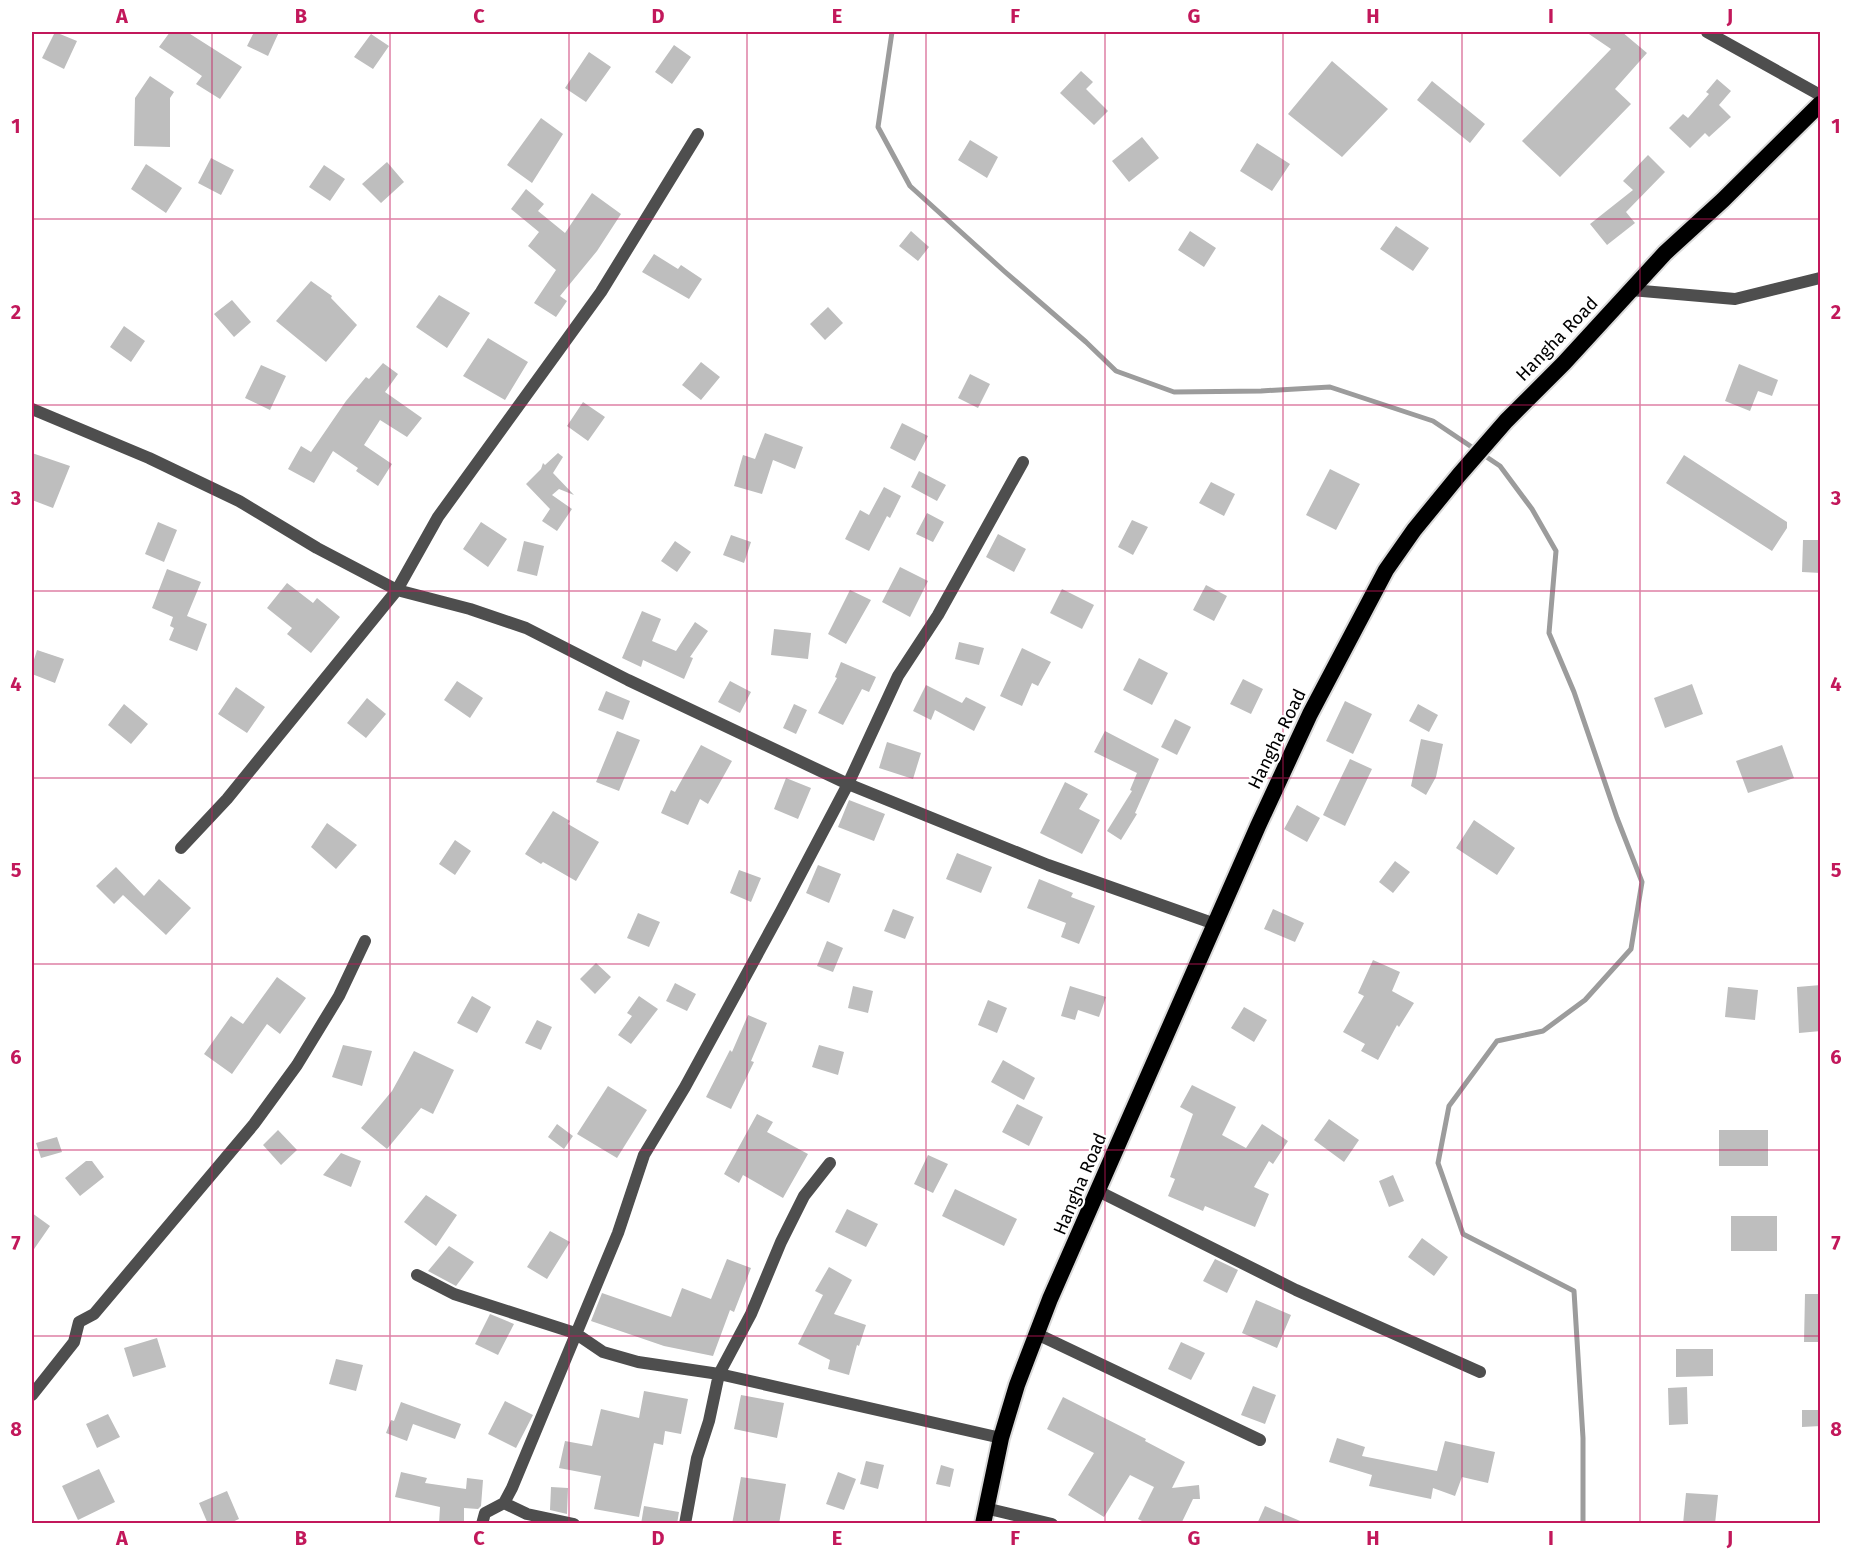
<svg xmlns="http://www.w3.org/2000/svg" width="1852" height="1555" font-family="'Fira Sans',sans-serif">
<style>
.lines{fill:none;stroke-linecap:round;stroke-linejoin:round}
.stream{stroke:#9c9c9c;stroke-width:5}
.building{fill:#bebebe}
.trunk-casing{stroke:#dbdbdb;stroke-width:20}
.minor{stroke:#4e4e4e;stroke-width:12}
.trunk{stroke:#000;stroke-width:16}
.grid{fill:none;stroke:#c2185b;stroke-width:1.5;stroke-opacity:0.55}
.labels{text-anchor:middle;stroke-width:4.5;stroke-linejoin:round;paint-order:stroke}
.street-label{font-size:18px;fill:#000;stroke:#fff}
.neatline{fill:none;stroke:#c2185b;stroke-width:2}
.grid-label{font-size:20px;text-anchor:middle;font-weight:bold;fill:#c2185b}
</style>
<rect width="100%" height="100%" fill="#fff"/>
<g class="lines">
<path class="stream" d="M 892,32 L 878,127 L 910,186 L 1004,271 L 1086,342 L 1116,371 L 1174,392 L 1261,391 L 1330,387 L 1433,421 L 1500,466 L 1532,509 L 1556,551 L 1549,633 L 1574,692 L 1617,818 L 1642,882 L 1631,949 L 1585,1000 L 1543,1031 L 1497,1041 L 1449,1106 L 1438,1163 L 1463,1234 L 1574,1291 L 1583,1438 L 1583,1524"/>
</g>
<path class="building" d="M 55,32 L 77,41 L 64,69 L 42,58 Z
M 170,32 L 187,32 L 242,67 L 220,99 L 196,84 L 202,76 L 159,47 Z
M 254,32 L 279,32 L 268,56 L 247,46 Z
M 1586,32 L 1622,32 L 1647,53 L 1615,89 L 1631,104 L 1560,177 L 1522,141 L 1611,49 Z
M 371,34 L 389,46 L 373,69 L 354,57 Z
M 674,45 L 691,57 L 672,84 L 655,72 Z
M 589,52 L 611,67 L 586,102 L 565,88 Z
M 1332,61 L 1388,109 L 1342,157 L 1288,114 Z
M 1081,71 L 1093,82 L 1086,89 L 1108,111 L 1094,125 L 1060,93 Z
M 150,76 L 174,92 L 170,98 L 170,147 L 134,146 L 135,98 Z
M 1717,79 L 1731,91 L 1719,105 L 1731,117 L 1709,137 L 1705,133 L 1690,148 L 1669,128 L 1683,114 L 1688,118 L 1709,94 L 1706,92 Z
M 1432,81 L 1485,124 L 1470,143 L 1417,100 Z
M 541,118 L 563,134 L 532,183 L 507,165 Z
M 1142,137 L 1159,158 L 1129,182 L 1112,161 Z
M 970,140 L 998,157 L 987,178 L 958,160 Z
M 1257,143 L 1290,164 L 1272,191 L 1240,171 Z
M 1648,155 L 1665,172 L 1626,212 L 1635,223 L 1607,245 L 1590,224 L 1633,190 L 1623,181 Z
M 211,158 L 234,170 L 221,195 L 198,183 Z
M 387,162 L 404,182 L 381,203 L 362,184 Z
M 146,164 L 182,188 L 166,213 L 131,189 Z
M 324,165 L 345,179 L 330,201 L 309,187 Z
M 526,189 L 544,204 L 538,211 L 565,233 L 592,193 L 621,214 L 597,251 L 560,296 L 567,301 L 556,317 L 534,303 L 556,270 L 528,246 L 539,232 L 511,209 Z
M 1396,226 L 1429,248 L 1413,271 L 1380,249 Z
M 911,231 L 929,247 L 918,261 L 899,246 Z
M 1190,231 L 1216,248 L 1204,267 L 1178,250 Z
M 654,254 L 678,269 L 681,265 L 702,279 L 689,299 L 642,272 Z
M 311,281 L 332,296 L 331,298 L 357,325 L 326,362 L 276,321 Z
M 439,295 L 470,313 L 447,348 L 416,327 Z
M 232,300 L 251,322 L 234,337 L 214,314 Z
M 828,307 L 843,323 L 825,340 L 810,324 Z
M 124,326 L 145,341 L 131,362 L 110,347 Z
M 488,338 L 528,362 L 505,400 L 463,376 Z
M 701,362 L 720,377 L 701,400 L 682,385 Z
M 383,363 L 398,374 L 385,392 L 422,418 L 407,437 L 380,420 L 364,445 L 392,464 L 378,486 L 356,471 L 358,468 L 333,451 L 314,483 L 288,469 L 301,446 L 311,452 L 346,401 L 366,377 L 369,379 Z
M 1739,364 L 1778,380 L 1772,396 L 1758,391 L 1750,411 L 1725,401 Z
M 261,365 L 286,376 L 270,410 L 245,398 Z
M 970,374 L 990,384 L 978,408 L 958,398 Z
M 583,402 L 605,417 L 588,441 L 567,426 Z
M 902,423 L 928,436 L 915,461 L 890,448 Z
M 765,433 L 803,447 L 795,469 L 773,460 L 762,494 L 734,486 L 743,455 L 755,459 Z
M 32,453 L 70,466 L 53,508 L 32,500 Z
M 558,453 L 563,457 L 553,473 L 574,495 L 559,489 L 552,495 L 572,509 L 557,531 L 542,521 L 550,509 L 526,484 L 541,469 L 543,463 L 545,465 Z
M 1684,455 L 1787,522 L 1787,528 L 1772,551 L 1666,483 Z
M 1330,469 L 1360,484 L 1336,530 L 1306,515 Z
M 919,471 L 946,485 L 937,501 L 911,487 Z
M 1211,482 L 1235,494 L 1224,516 L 1199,503 Z
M 884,487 L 901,496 L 890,518 L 887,516 L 869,551 L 845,539 L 860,510 L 869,515 Z
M 927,513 L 944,522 L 933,542 L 916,534 Z
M 1132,520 L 1148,527 L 1133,555 L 1118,547 Z
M 158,522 L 177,530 L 164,562 L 145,554 Z
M 481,522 L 507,539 L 488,567 L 463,549 Z
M 998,534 L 1026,549 L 1014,572 L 986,557 Z
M 731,535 L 751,542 L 744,563 L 723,555 Z
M 1803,540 L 1821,540 L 1821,573 L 1802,572 Z
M 524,541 L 544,546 L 537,576 L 517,571 Z
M 675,541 L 691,552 L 677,572 L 661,561 Z
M 900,567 L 928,581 L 910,617 L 882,602 Z
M 167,569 L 201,582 L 187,616 L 207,624 L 197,651 L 169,640 L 174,628 L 170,626 L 173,617 L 152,608 Z
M 287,583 L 313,603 L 317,598 L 340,617 L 311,653 L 287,634 L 292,628 L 267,608 Z
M 1206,585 L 1227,596 L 1214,621 L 1193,610 Z
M 1062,589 L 1094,605 L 1082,629 L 1050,613 Z
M 850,590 L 871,600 L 846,644 L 828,634 Z
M 642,611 L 661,619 L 652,641 L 676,651 L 695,622 L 708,631 L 690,657 L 693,658 L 684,679 L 643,660 L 641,667 L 622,658 Z
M 774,629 L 811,633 L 808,659 L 771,655 Z
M 959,642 L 984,648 L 979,665 L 955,659 Z
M 1022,648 L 1051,662 L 1038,686 L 1032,683 L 1022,706 L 1000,696 Z
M 37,650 L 64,659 L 55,683 L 32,674 L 32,666 Z
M 1139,658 L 1168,673 L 1152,705 L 1123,690 Z
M 841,662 L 876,677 L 869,692 L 862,689 L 843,725 L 818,713 L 837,678 L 835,677 Z
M 1243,679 L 1263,689 L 1251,714 L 1230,704 Z
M 457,681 L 483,698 L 470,718 L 444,700 Z
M 730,681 L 751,692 L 740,713 L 718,702 Z
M 1692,684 L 1703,714 L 1665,728 L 1654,698 Z
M 926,685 L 962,703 L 966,697 L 986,707 L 974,731 L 935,710 L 931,720 L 913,711 Z
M 236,687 L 265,707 L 247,733 L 218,714 Z
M 606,691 L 630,701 L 623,720 L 598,710 Z
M 367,698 L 386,714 L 366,738 L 347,723 Z
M 1345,701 L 1372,714 L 1353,754 L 1326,741 Z
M 124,704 L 148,724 L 131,744 L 108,725 Z
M 794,704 L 807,710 L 796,734 L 783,728 Z
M 1418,704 L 1438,715 L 1429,732 L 1409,721 Z
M 1175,719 L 1191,727 L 1177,755 L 1161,747 Z
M 617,731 L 640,740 L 619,791 L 596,782 Z
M 1105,731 L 1159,759 L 1135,813 L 1137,814 L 1121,840 L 1107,831 L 1132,791 L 1130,790 L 1137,773 L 1094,752 Z
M 1421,739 L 1443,744 L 1436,777 L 1426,795 L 1411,786 Z
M 887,742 L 921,753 L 913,779 L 879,768 Z
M 701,745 L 732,761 L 708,804 L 700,799 L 688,825 L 661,813 L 671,790 L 675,792 Z
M 1782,745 L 1794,778 L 1748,793 L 1736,761 Z
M 1350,759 L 1372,769 L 1345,826 L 1323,815 Z
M 786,778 L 811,788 L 798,819 L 774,809 Z
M 1065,782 L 1088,794 L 1079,809 L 1100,820 L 1082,854 L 1040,833 Z
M 849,800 L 885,814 L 874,841 L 838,827 Z
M 1297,805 L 1320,818 L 1307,842 L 1284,829 Z
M 553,811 L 570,821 L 568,824 L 599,842 L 576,881 L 543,862 L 541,864 L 525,854 Z
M 1474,820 L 1515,848 L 1497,875 L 1456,848 Z
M 327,823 L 357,845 L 336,869 L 311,847 Z
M 455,840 L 471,851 L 455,875 L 439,864 Z
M 957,853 L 992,867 L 981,893 L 946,879 Z
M 1395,861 L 1410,872 L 1393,893 L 1379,882 Z
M 818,865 L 841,874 L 829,903 L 806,893 Z
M 116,867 L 144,896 L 159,879 L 191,908 L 166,935 L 123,895 L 114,904 L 96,886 Z
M 739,870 L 761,878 L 751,902 L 730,893 Z
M 1039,879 L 1073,893 L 1071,897 L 1095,906 L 1079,944 L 1061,937 L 1066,923 L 1027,908 Z
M 893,909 L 914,917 L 905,939 L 884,931 Z
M 1273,909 L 1304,923 L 1295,942 L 1264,929 Z
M 638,913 L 660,922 L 649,947 L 627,938 Z
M 827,941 L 843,948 L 833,972 L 817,966 Z
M 1373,960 L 1400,972 L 1392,991 L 1414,1003 L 1399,1027 L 1397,1025 L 1378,1060 L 1361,1051 L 1365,1044 L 1343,1032 L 1364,996 L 1358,993 Z
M 596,963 L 611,977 L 595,994 L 580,979 Z
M 277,977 L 306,998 L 280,1034 L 267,1024 L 232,1074 L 204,1054 L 231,1016 L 243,1024 Z
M 675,983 L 696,994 L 687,1011 L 666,1001 Z
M 1821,985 L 1821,1031 L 1799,1033 L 1797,987 Z
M 853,986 L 873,991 L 868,1013 L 848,1008 Z
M 1070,986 L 1106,997 L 1099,1017 L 1078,1010 L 1075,1020 L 1061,1016 Z
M 1728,987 L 1758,990 L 1755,1020 L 1725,1017 Z
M 472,996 L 491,1007 L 477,1033 L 457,1023 Z
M 639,996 L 658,1009 L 631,1044 L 618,1035 L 632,1016 L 627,1013 Z
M 988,1000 L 1007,1008 L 997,1033 L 978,1025 Z
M 1244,1007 L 1267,1020 L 1254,1042 L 1231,1028 Z
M 748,1015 L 767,1023 L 751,1061 L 754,1062 L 731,1109 L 706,1097 L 730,1050 L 732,1052 Z
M 537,1020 L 552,1027 L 541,1050 L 525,1043 Z
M 343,1045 L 372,1051 L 362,1086 L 332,1077 Z
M 819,1045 L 844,1052 L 838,1075 L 812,1067 Z
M 414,1051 L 454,1070 L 433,1114 L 421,1108 L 387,1149 L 361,1128 L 392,1091 Z
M 1003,1060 L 1035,1078 L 1024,1100 L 991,1082 Z
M 1192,1085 L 1236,1107 L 1222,1135 L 1246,1148 L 1262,1124 L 1288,1141 L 1273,1164 L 1269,1161 L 1254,1187 L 1269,1194 L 1255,1227 L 1205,1206 L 1203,1211 L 1168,1196 L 1175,1179 L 1170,1177 L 1193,1114 L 1180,1107 Z
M 608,1086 L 647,1110 L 617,1158 L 577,1134 Z
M 1017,1104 L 1043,1117 L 1029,1146 L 1002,1132 Z
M 757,1114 L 773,1122 L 767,1132 L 808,1154 L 783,1198 L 743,1175 L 739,1183 L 724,1174 Z
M 1329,1119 L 1359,1140 L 1344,1162 L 1314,1140 Z
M 557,1124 L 573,1136 L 564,1149 L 548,1137 Z
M 278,1130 L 297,1150 L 281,1165 L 263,1145 Z
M 1719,1130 L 1768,1130 L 1768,1166 L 1719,1166 Z
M 57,1137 L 62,1152 L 41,1158 L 36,1143 Z
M 341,1153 L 361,1161 L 351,1187 L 323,1175 Z
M 928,1155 L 948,1164 L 933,1193 L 914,1184 Z
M 86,1161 L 92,1161 L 104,1177 L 80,1196 L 65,1178 Z
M 1393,1175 L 1404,1201 L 1389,1207 L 1379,1181 Z
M 955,1189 L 1017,1219 L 1004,1246 L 942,1216 Z
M 426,1195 L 457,1215 L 436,1246 L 404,1222 Z
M 847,1209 L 878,1224 L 866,1247 L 835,1232 Z
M 32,1213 L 50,1226 L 32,1252 Z
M 1731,1216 L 1777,1216 L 1777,1251 L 1731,1251 Z
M 550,1231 L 570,1242 L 547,1279 L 527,1267 Z
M 1422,1238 L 1448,1257 L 1434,1276 L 1408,1257 Z
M 449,1246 L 474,1262 L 456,1286 L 428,1271 Z
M 727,1259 L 751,1268 L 734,1312 L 730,1310 L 713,1356 L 664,1346 L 591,1321 L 602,1293 L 671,1317 L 682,1288 L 711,1299 Z
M 1215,1259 L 1238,1270 L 1227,1293 L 1203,1281 Z
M 829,1267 L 852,1280 L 834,1314 L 866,1325 L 859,1346 L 857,1345 L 849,1375 L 828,1369 L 830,1360 L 798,1344 L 823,1295 L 815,1291 Z
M 1805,1294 L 1821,1294 L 1821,1342 L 1804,1342 Z
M 1256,1300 L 1291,1315 L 1277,1348 L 1242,1333 Z
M 490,1314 L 514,1324 L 498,1355 L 475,1344 Z
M 157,1338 L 166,1367 L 133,1377 L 124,1348 Z
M 1181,1342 L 1205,1353 L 1191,1380 L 1168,1369 Z
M 1676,1349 L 1713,1349 L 1713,1376 L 1676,1377 Z
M 336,1359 L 363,1365 L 356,1391 L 329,1384 Z
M 1253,1386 L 1276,1395 L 1265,1424 L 1241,1415 Z
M 1687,1387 L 1688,1424 L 1669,1425 L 1668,1388 Z
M 644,1391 L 688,1399 L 681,1434 L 665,1431 L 663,1445 L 654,1443 L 639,1517 L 594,1509 L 601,1476 L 559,1468 L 565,1441 L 592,1446 L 601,1409 L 639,1418 Z
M 741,1395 L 784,1403 L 777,1438 L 734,1429 Z
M 1063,1397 L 1146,1439 L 1145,1441 L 1185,1462 L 1172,1488 L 1199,1485 L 1200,1499 L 1193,1499 L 1181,1524 L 1148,1524 L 1138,1519 L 1154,1487 L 1130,1475 L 1104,1517 L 1068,1495 L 1094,1453 L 1047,1429 Z
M 505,1401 L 533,1415 L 516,1448 L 488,1434 Z
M 401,1402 L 461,1424 L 455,1439 L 413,1424 L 407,1441 L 386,1433 L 391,1420 L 394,1421 Z
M 1802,1410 L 1821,1410 L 1821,1426 L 1802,1427 Z
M 108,1414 L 120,1437 L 97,1448 L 86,1424 Z
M 1337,1438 L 1365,1447 L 1362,1456 L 1437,1471 L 1445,1441 L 1495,1452 L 1488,1483 L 1462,1477 L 1455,1496 L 1433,1488 L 1431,1499 L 1369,1486 L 1372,1475 L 1329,1462 Z
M 866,1461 L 884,1465 L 878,1489 L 860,1484 Z
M 941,1465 L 954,1469 L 950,1487 L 936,1484 Z
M 99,1469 L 115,1502 L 78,1520 L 62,1486 Z
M 401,1472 L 427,1478 L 425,1483 L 466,1489 L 467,1478 L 483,1480 L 481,1506 L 478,1509 L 464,1508 L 464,1524 L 439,1524 L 440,1507 L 395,1497 Z
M 838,1472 L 856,1479 L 844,1510 L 826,1504 Z
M 741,1477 L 786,1484 L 779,1524 L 732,1524 Z
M 551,1487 L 568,1488 L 567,1514 L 550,1510 Z
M 227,1491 L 239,1519 L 228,1524 L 208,1524 L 199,1503 Z
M 1686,1493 L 1718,1495 L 1715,1524 L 1683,1524 Z
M 644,1506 L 679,1512 L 677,1524 L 641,1524 Z
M 1265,1506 L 1305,1523 L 1305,1524 L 1257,1524 Z"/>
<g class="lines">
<defs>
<path id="trunk" d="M 983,1524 L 1001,1438 L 1017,1385 L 1050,1299 L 1258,826 L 1310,714 L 1386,570 L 1414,530 L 1459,475 L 1506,421 L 1564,363 L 1665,253 L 1723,200 L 1820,104"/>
</defs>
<use href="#trunk" class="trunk-casing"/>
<path class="minor" d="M 1707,32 L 1820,95
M 1631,290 L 1735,299 L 1820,278
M 32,409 L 149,458 L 239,501 L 317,548 L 397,590 L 470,609 L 526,628 L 628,680 L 848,784 L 1048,865 L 1215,924
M 181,848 L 227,799 L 397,590 L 438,517 L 601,292 L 698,134
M 1098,1191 L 1296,1290 L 1480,1372
M 417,1275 L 454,1294 L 575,1333 L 603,1352 L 638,1362 L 719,1374 L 1001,1438
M 1037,1334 L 1260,1440
M 32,1395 L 74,1342 L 79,1322 L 94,1314 L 254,1124 L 297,1065 L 339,996 L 365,941
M 504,1503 L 527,1514 L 574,1524
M 985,1508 L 1052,1524
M 482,1524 L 485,1513 L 504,1503 L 512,1488 L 618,1233 L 644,1155 L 685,1087 L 781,911 L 848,784 L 898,676 L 938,615 L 1023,462
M 685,1524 L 697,1458 L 709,1421 L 719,1374 L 751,1314 L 781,1242 L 804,1196 L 830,1163"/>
<use href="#trunk" class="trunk"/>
</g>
<path class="grid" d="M 212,32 L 212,1524M 390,32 L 390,1524M 569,32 L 569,1524M 747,32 L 747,1524M 926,32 L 926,1524M 1105,32 L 1105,1524M 1283,32 L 1283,1524M 1462,32 L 1462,1524M 1640,32 L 1640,1524M 32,219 L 1820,219M 32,405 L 1820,405M 32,591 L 1820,591M 32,778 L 1820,778M 32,964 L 1820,964M 32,1150 L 1820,1150M 32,1336 L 1820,1336"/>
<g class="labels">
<g class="street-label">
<text transform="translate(1557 339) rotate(-46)" y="6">Hangha Road</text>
<text transform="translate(1277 739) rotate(-64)" y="6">Hangha Road</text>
<text transform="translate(1080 1184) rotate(-67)" y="6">Hangha Road</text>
</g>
</g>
<rect width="1852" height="1555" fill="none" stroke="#ffffff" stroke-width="66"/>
<rect x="33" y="33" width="1786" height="1489" class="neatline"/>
<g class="grid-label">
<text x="122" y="23">A</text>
<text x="301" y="23">B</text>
<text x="479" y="23">C</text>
<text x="658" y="23">D</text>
<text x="837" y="23">E</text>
<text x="1015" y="23">F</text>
<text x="1194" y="23">G</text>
<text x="1373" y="23">H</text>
<text x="1551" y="23">I</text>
<text x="1730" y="23">J</text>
<text x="16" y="133">1</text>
<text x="1836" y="133">1</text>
<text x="16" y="319">2</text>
<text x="1836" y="319">2</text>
<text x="16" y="505">3</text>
<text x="1836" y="505">3</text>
<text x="16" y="691">4</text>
<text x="1836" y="691">4</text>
<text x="16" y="877">5</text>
<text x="1836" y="877">5</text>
<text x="16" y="1064">6</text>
<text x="1836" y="1064">6</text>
<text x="16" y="1250">7</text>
<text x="1836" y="1250">7</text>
<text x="16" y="1436">8</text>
<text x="1836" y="1436">8</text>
<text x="122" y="1545">A</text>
<text x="301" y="1545">B</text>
<text x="479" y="1545">C</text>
<text x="658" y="1545">D</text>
<text x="837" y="1545">E</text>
<text x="1015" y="1545">F</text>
<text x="1194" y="1545">G</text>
<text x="1373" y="1545">H</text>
<text x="1551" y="1545">I</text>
<text x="1730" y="1545">J</text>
</g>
</svg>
